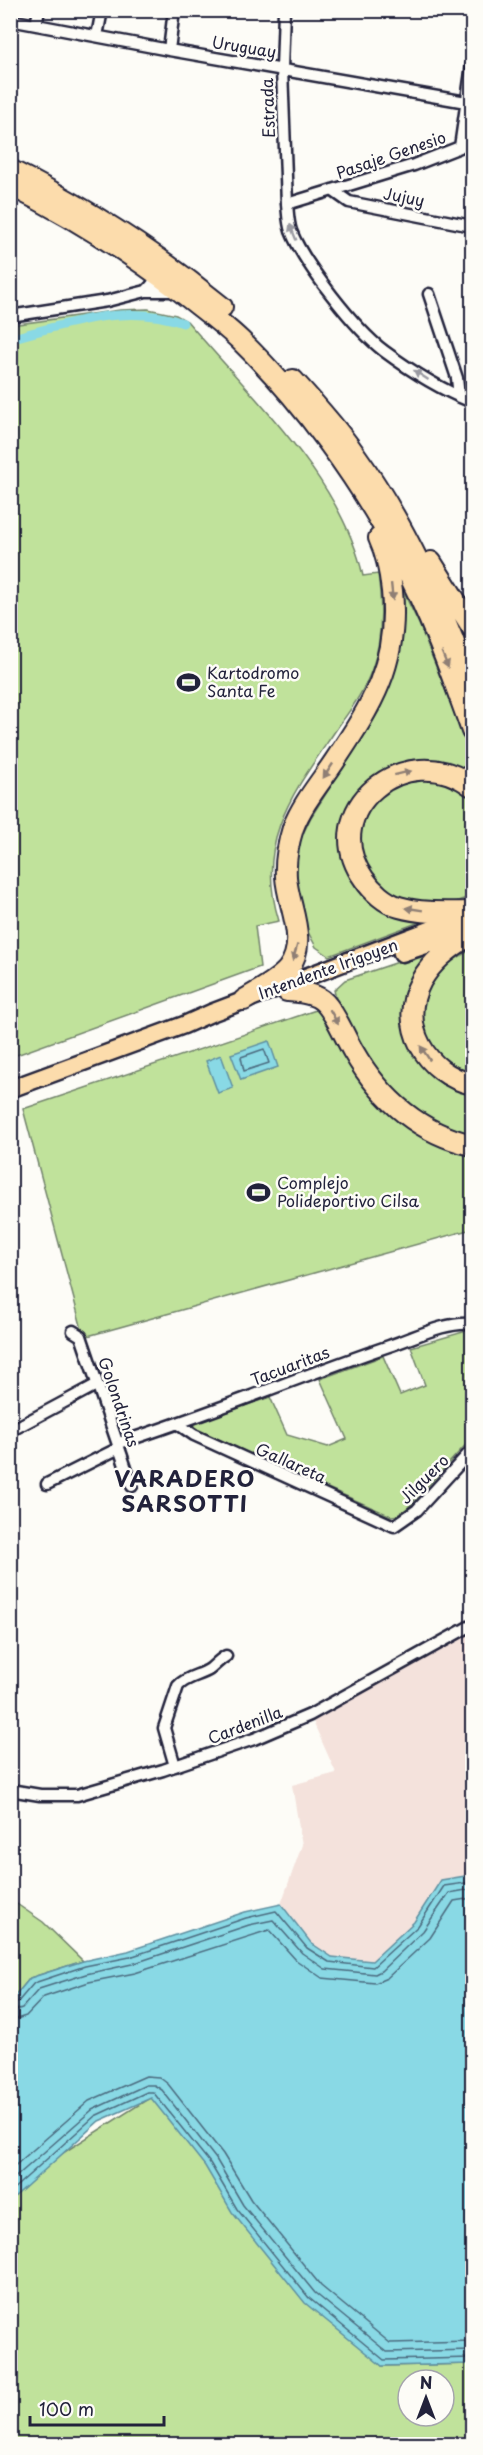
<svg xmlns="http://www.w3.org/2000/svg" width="483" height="2455" font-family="'Playpen Sans',sans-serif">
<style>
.built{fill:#f4e2dc}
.green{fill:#c0e29b;stroke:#71826b;stroke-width:1.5;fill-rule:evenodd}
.water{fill:#89d9e5;stroke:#6090a1;stroke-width:1.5}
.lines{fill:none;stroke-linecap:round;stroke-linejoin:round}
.shore{stroke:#4b6b7f;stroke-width:1.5}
.canal{stroke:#89d9e5;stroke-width:9}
.minor-casing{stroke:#22223b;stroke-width:15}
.primary-casing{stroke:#22223b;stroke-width:21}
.motorway-casing{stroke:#22223b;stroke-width:24}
.minor{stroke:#fdfcf7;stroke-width:10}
.primary{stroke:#fcdcac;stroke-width:16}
.motorway{stroke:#fcdcac;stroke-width:20}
.oneway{fill:#9a9aa2}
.oneway2{fill:#8f7f74}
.labels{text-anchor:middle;stroke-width:5;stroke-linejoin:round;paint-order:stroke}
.street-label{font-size:16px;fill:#22223b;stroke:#fdfcf7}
.poi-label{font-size:16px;fill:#22223b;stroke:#fdfcf7;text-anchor:start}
.district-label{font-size:22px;font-weight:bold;letter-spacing:1.5px;fill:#22223b;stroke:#fdfcf7}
</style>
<rect width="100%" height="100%" fill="#fdfcf7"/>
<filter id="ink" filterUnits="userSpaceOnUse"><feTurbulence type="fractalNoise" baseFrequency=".0167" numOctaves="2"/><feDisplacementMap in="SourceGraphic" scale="12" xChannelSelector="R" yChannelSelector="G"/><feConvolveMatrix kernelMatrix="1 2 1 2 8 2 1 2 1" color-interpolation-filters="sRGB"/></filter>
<g filter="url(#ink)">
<path class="built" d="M 472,1625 L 472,1875 L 441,1880 L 414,1922 L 372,1961 L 332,1957 L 311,1943 L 281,1904 L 302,1845 L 292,1785 L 336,1773 L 310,1715 Z"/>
<path class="green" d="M 148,309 L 176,315 L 187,321 C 249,395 342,478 363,576 L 378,574 C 382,604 383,639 372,669 C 365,689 353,707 340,724 C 297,788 253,838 279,921 L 255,926 L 260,967 L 11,1057 L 11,325 L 120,310 Z
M 402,589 L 419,624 L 472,757 L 472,776 C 448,754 402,755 376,776 C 369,781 363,789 356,796 L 358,887 L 433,917 L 329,956 L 316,947 L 307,930 L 297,890 L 295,851 L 311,817 L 379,711 L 397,663 L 402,623 Z
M 439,778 L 472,795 L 472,896 C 459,901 442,906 427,907 C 395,908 370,883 360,854 C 349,824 379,786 407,779 C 417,777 429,778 439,778 Z
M 443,947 L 404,1005 L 405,1034 L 418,1062 L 442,1084 L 472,1094 L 472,1134 C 450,1128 428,1119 409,1106 C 384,1087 339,1020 334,990 L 345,980 Z
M 472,949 L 472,1076 C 463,1072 451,1069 443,1063 C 422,1049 415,1009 426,987 C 436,969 456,959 472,949 Z
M 319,1009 C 343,1052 372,1106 416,1133 C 433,1143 453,1150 472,1155 L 472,1229 L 84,1337 L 23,1109 Z
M 470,1330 L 472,1331 L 472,1438 L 401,1515 L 391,1516 L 192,1428 L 195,1423 L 270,1397 L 287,1435 L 328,1447 L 347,1439 L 320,1379 L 383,1356 L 400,1395 L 425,1385 L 411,1347 Z
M 11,1900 L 43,1922 L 83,1961 L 30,1978 L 11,2001 Z
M 151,2097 L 382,2366 L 472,2364 L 472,2444 L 11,2444 L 11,2186 ZM 408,2380 L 444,2380 L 444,2416 L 408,2416 Z"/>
<path class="water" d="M 269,1041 L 278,1067 L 241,1080 L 231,1054 Z
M 221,1055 L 233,1088 L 218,1093 L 206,1061 Z
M 472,1875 L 472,2364 L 382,2366 L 305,2303 L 232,2212 L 205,2166 L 151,2098 L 99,2121 L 11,2200 L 11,2001 L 30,1978 L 83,1961 L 128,1951 L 245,1912 L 281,1904 L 311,1943 L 332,1957 L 372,1961 L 414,1922 L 441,1880 Z"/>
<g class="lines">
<path class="shore" d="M 264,1049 L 269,1063 L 244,1071 L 241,1057 Z
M 10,2004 L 17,2003 L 34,1983 L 85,1966 L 130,1957 L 246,1918 L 276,1911 L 307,1948 L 329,1962 L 373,1967 L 418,1926 L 444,1886 L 472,1882
M 10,2012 L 22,2008 L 39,1989 L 86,1974 L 132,1964 L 249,1925 L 273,1920 L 302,1953 L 325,1969 L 375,1974 L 381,1971 L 423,1931 L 449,1893 L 472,1889
M 10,2021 L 26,2016 L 44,1997 L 89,1982 L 135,1973 L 269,1930 L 296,1960 L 322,1978 L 375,1983 L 387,1978 L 430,1938 L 454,1901 L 472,1898
M 10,2170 L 89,2101 L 146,2076 L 159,2077 L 168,2084 L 223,2154 L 251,2200 L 321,2286 L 390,2343 L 472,2341
M 10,2182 L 92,2110 L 146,2085 L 154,2085 L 162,2090 L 216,2159 L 243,2205 L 315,2293 L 387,2352 L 472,2350
M 10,2192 L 95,2116 L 147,2092 L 153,2092 L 210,2163 L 237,2209 L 309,2298 L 384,2360 L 472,2358"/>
<path class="canal" d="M 10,339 C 66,324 127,302 183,323"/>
<defs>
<path id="minor" d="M 284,10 L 282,69 L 287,204 C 288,213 288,222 291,231 C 304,264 356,330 384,351 C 411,371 442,390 472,402
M 10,20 L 169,50 L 472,103
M 36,25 L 39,10
M 97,36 L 102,10
M 169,50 L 174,10
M 332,190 L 349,202 L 472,226
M 287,204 L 414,165 L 460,147 L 472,65
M 152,270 C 156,280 154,284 146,291 L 175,291
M 429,294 L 457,378 L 459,397
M 10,316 L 107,301 L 146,291
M 73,1331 L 81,1336 L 132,1486
M 178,1424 L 194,1435 L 394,1526 L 417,1510 L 472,1450
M 10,1431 L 96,1385
M 119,1443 C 210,1414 298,1377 389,1346 C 414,1338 446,1321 472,1324
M 47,1484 L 119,1448
M 175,1766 L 164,1728 L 178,1686 C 187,1676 200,1676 210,1669 C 216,1664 219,1660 226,1656
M 10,1790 L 40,1795 L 77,1795 L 163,1770 L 254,1739 L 310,1715 L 472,1625"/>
<path id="primary" d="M 402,953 L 469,931
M 10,1089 L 184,1025 L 211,1013 L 472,914"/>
<path id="motorway" d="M 10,170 C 87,208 156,253 222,307
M 10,185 C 71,215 126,250 180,291 C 200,307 221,322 240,340 C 300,398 361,481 399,555 C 429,611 451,672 472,731
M 293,380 C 314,403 336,427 354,453 C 406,525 441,606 472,689
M 431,562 L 472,627
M 472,786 C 406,736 315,811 364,879 C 372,891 385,903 399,907 C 423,914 448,912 472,912
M 472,934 C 453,945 432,961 421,981 C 397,1025 426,1074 472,1084
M 287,991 C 300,992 316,993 325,1003 C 337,1016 344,1036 353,1051 C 380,1098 419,1133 472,1145
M 244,1000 C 258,991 277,982 288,969 C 309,941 288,907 286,877 C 285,860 288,844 293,828 C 302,804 320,783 334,762 C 372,705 399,663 392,591 C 390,572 387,555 379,538"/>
</defs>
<use href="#minor" class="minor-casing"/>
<use href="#primary" class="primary-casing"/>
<use href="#motorway" class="motorway-casing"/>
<use href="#minor" class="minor"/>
<use href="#primary" class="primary"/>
<use href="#motorway" class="motorway"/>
</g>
<defs><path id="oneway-solid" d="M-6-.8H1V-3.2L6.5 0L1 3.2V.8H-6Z" transform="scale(1.5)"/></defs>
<g class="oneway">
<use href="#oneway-solid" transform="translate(293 232) rotate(-112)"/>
<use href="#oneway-solid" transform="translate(421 375) rotate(-147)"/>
</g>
<g class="oneway2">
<use href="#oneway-solid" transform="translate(392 592) rotate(84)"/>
<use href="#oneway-solid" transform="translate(445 660) rotate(68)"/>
<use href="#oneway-solid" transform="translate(328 771) rotate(124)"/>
<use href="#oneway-solid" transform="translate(403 773) rotate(-14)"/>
<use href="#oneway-solid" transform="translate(414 909) rotate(-171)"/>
<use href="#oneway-solid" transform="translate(295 953) rotate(106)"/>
<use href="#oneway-solid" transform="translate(334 1017) rotate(60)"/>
<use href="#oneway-solid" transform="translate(425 1053) rotate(-124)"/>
</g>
</g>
<defs>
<symbol id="stadium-bare" viewBox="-9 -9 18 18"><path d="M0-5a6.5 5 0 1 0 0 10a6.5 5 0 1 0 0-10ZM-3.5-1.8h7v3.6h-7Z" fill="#22223b" stroke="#fdfcf7" stroke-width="2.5" paint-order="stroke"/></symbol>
</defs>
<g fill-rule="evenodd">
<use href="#stadium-bare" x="172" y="666" width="33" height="33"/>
<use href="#stadium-bare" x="242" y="1176" width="33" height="33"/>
</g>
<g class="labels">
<g class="street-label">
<text transform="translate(244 47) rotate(9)" y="6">Uruguay</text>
<text transform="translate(268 108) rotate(-92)" y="6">Estrada</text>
<text transform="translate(391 155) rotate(-19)" y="6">Pasaje Genesio</text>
<text transform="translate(404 197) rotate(11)" y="6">Jujuy</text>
<text transform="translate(328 969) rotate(-20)" y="6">Intendente Irigoyen</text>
<text transform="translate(290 1366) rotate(-21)" y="6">Tacuaritas</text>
<text transform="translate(119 1402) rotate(71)" y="6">Golondrinas</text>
<text transform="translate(291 1463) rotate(24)" y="6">Gallareta</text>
<text transform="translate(424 1479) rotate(-45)" y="6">Jilguero</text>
<text transform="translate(245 1725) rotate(-21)" y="6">Cardenilla</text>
</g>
<g class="poi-label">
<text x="207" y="679">Kartodromo<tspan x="207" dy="18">Santa Fe</tspan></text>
<text x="277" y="1189">Complejo<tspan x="277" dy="18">Polideportivo Cilsa</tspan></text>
</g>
<g class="district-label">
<text x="185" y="1487">VARADERO<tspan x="185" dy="25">SARSOTTI</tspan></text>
</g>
</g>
<rect width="483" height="2455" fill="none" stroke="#fdfcf7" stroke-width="36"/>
<rect x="18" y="18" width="447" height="2419" fill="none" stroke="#22223b" stroke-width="2" filter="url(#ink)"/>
<g transform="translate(426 2398)"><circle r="28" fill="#fdfcf7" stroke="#a5a5ac" stroke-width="1.5"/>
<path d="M0-4.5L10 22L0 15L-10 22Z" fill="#22223b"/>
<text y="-9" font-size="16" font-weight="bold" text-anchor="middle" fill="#22223b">N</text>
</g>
<path d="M30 2416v9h134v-9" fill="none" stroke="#22223b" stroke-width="3"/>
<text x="39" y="2416" font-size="18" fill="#22223b" stroke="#fdfcf7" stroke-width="4.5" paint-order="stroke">100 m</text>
</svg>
